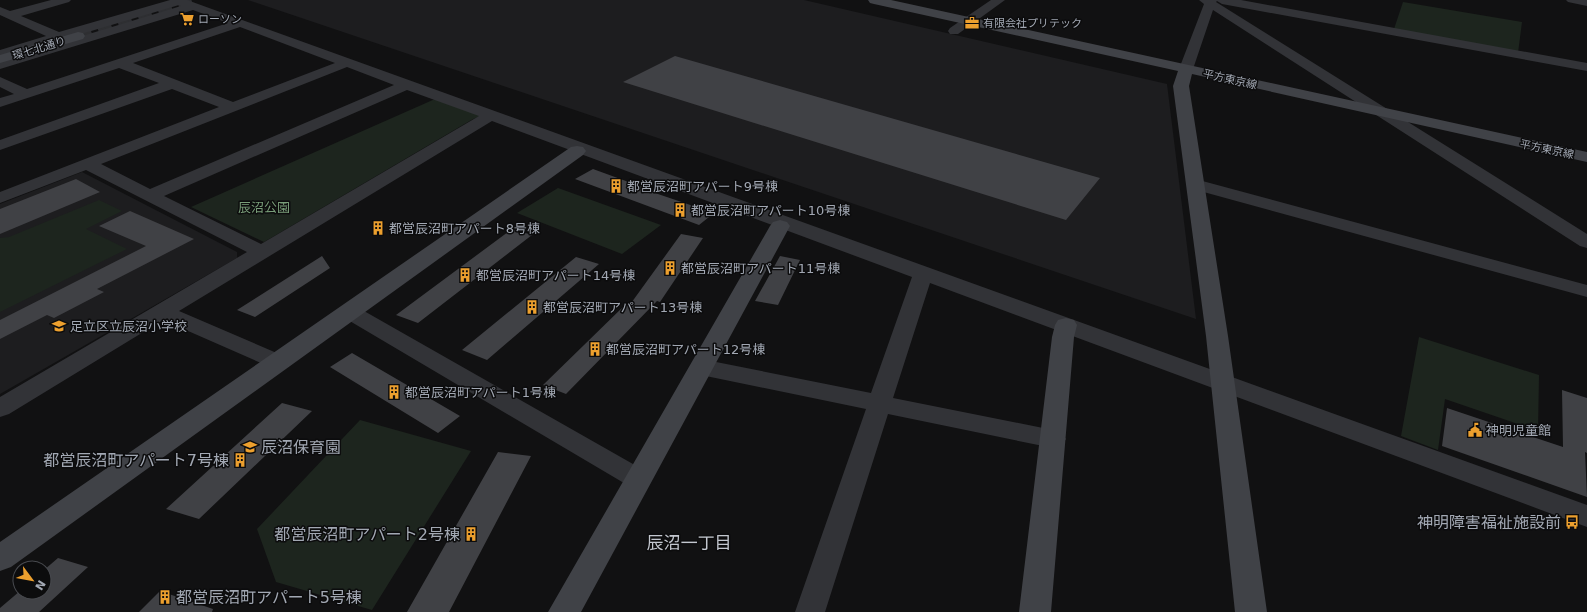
<svg xmlns="http://www.w3.org/2000/svg" width="1587" height="612" font-family="'DejaVu Sans','Noto Sans JP',sans-serif">
<style>
.built{fill:#1d1d1f}
.green{fill:#1d251e}
.building{fill:#404145}
.lines{fill:none;stroke-linecap:round;stroke-linejoin:round}
.secondary-tunnel{stroke:#2e2f32;stroke-width:14;stroke-dasharray:14 7;stroke-linecap:butt}
.street{fill:#323337;fill-rule:evenodd}
.secondary{fill:#404247;fill-rule:evenodd}
.labels{text-anchor:middle;stroke-width:3;stroke-linejoin:round;paint-order:stroke}
.far-poi-label{font-size:11px;fill:#a2a8b3;stroke:#0c0c0d;text-anchor:start}
.far-street-label{font-size:11px;fill:#a2a8b3;stroke:#0c0c0d}
.poi-label{font-size:13px;fill:#a2a8b3;stroke:#0c0c0d;text-anchor:start}
.park-label{font-size:13px;fill:#799d79;stroke:#0c0c0d}
.near-poi-label{font-size:16px;fill:#a2a8b3;stroke:#0c0c0d;text-anchor:end}
.near-neighbourhood-label{font-size:17px;fill:#c3c7cf;stroke:#0c0c0d}
</style>
<rect width="100%" height="100%" fill="#111112"/>
<path class="built" d="M 248,0 L 804,0 L 1167,84 L 1196,319 Z
M 82,172 L 237,252 L 237,258 L 0,394 L 0,204 Z"/>
<path class="green" d="M 1403,2 L 1522,22 L 1518,53 L 1394,29 Z
M 435,99 L 481,116 L 473,119 L 264,242 L 191,207 Z
M 558,188 L 661,225 L 622,254 L 517,213 Z
M 99,200 L 122,211 L 86,229 L 127,249 L 0,312 L 0,238 L 9,237 Z
M 1419,337 L 1539,375 L 1538,431 L 1445,399 L 1438,450 L 1401,436 Z
M 360,420 L 471,451 L 372,610 L 276,582 L 257,529 Z"/>
<path class="building" d="M 675,56 L 1100,178 L 1066,220 L 623,82 Z
M 593,169 L 656,192 L 655,193 L 714,213 L 699,225 L 575,179 Z
M 76,179 L 100,192 L 0,234 L 0,209 Z
M 130,211 L 194,239 L 97,289 L 104,292 L 54,318 L 47,315 L 0,339 L 0,320 L 146,246 L 99,226 Z
M 512,229 L 532,235 L 418,323 L 396,315 Z
M 681,234 L 703,238 L 660,302 L 657,301 L 566,394 L 543,385 L 625,305 L 629,306 Z
M 322,256 L 330,268 L 255,317 L 237,310 Z
M 780,256 L 800,260 L 778,305 L 755,301 Z
M 576,257 L 599,264 L 487,360 L 462,350 Z
M 352,353 L 460,416 L 438,433 L 330,367 Z
M 1562,390 L 1587,398 L 1587,453 L 1585,452 L 1587,497 L 1442,446 L 1447,408 L 1563,447 Z
M 282,403 L 312,411 L 199,519 L 166,509 Z
M 498,452 L 531,456 L 449,612 L 407,612 Z
M 58,558 L 88,567 L 39,612 L 0,612 L 0,608 L 20,591 L 20,592 L 44,592 L 44,570 Z
M 160,591 L 213,609 L 212,612 L 139,612 Z"/>
<g class="lines">
<path class="secondary-tunnel" d="M 78,36 L 197,0"/>
<path class="street" d="M 51,0 L 71,0 L 69,2 L 21,16 L 59,32 L 170,0 L 187,0 L 1587,505 L 1587,527 L 930,283 L 893,398 L 1053,430 L 1062,433 L 1066,439 L 1062,445 L 1053,448 L 888,414 L 825,612 L 795,612 L 866,409 L 701,375 L 693,372 L 690,367 L 693,362 L 701,359 L 871,393 L 912,277 L 492,121 L 179,311 L 286,357 L 289,362 L 286,367 L 278,370 L 270,367 L 163,320 L 9,414 L 0,417 L 0,397 L 247,252 L 86,170 L 0,203 L 0,192 L 219,107 L 172,89 L 0,150 L 0,140 L 159,83 L 119,68 L 0,107 L 0,98 L 14,94 L 0,87 L 0,77 L 27,89 L 228,23 L 193,10 L 0,69 L 0,61 L 181,6 L 179,5 L 0,58 L 0,50 L 46,36 L 0,15 L 0,7 L 10,11 ZM 240,27 L 335,63 L 233,102 L 133,63 ZM 347,67 L 394,85 L 150,189 L 101,164 ZM 407,90 L 479,116 L 261,244 L 164,196 Z
M 991,0 L 1005,0 L 958,34 L 950,34 L 948,31 L 950,28 Z
M 1199,0 L 1241,0 L 1587,63 L 1587,71 L 1222,4 L 1217,1 L 1216,2 L 1587,234 L 1587,248 L 1580,246 L 1213,10 L 1193,69 L 1191,72 L 1186,73 L 1181,72 L 1179,69 L 1204,4 Z
M 1566,0 L 1587,0 L 1587,6 L 1568,2 Z
M 1195,179 L 1587,285 L 1587,297 L 1189,188 L 1186,184 L 1189,180 Z
M 350,305 L 357,307 L 647,472 L 651,479 L 647,486 L 638,489 L 629,486 L 343,317 L 339,312 L 343,307 Z"/>
<path class="secondary" d="M 868,0 L 891,0 L 1587,152 L 1587,162 L 1192,74 L 1189,86 L 1228,336 L 1267,612 L 1235,612 L 1206,336 L 1173,86 L 1178,71 L 874,4 L 870,3 Z
M 78,32 L 83,33 L 85,36 L 83,39 L 0,63 L 0,55 Z
M 577,146 L 583,147 L 586,151 L 583,155 L 11,567 L 0,571 L 0,542 L 571,147 Z
M 780,220 L 787,222 L 790,226 L 581,612 L 548,612 L 770,226 L 773,222 Z
M 1066,318 L 1074,320 L 1077,325 L 1074,337 L 1051,612 L 1019,612 L 1052,337 L 1055,325 L 1058,320 Z"/>
</g>
<defs>
<symbol id="supermarket-bare" viewBox="-9 -9 18 18"><path d="M-6-5.5h2.5l.6 2H6L4.5 2H-2.5L-4.4-4H-6ZM-1.5 3.2a1.3 1.3 0 1 0 .1 0ZM3 3.2a1.3 1.3 0 1 0 .1 0Z" fill="#eda02e" stroke="#0c0c0d" stroke-width="2.5" paint-order="stroke"/></symbol>
<symbol id="office-bare" viewBox="-9 -9 18 18"><path d="M-6-3h4V-5.5h4V-3h4V5H-6ZM-1-4.5V-3h2v-1.5ZM-6 0V1H6V0Z" fill="#eda02e" stroke="#0c0c0d" stroke-width="2.5" paint-order="stroke"/></symbol>
<symbol id="building-bare" viewBox="-9 -9 18 18"><path d="M-4-6H4V6H1V3H-1V6H-4ZM-2.5-4.3h1.7v1.8h-1.7ZM.8-4.3h1.7v1.8H.8ZM-2.5-1h1.7V.8h-1.7ZM.8-1h1.7V.8H.8Z" fill="#eda02e" stroke="#0c0c0d" stroke-width="2.5" paint-order="stroke"/></symbol>
<symbol id="school-bare" viewBox="-9 -9 18 18"><path d="M0-5L7-2L0 1L-7-2ZM-4 1L0 2.5L4 1V4Q0 6-4 4Z" fill="#eda02e" stroke="#0c0c0d" stroke-width="2.5" paint-order="stroke"/></symbol>
<symbol id="civic-bare" viewBox="-9 -9 18 18"><path d="M-.6-6.5H3V-4.5H.6V-3L4-1V1h2V6H-6V1h2V-1L-.6-3ZM-1.2 2.5V6h2.4V2.5Z" fill="#eda02e" stroke="#0c0c0d" stroke-width="2.5" paint-order="stroke"/></symbol>
<symbol id="bus-bare" viewBox="-9 -9 18 18"><path d="M-5-6H5V4H4V6H2V4H-2V6H-4V4H-5ZM-3.5-4V0h7V-4ZM-3.5 1.2v1.5H-2V1.2ZM2 1.2v1.5H3.5V1.2Z" fill="#eda02e" stroke="#0c0c0d" stroke-width="2.5" paint-order="stroke"/></symbol>
</defs>
<g fill-rule="evenodd">
<use href="#supermarket-bare" x="177" y="9" width="20" height="20"/>
<use href="#office-bare" x="962" y="13" width="20" height="20"/>
<use href="#building-bare" x="606" y="176" width="20" height="20"/>
<use href="#building-bare" x="670" y="200" width="20" height="20"/>
<use href="#building-bare" x="368" y="218" width="20" height="20"/>
<use href="#building-bare" x="660" y="258" width="20" height="20"/>
<use href="#building-bare" x="455" y="265" width="20" height="20"/>
<use href="#building-bare" x="522" y="297" width="20" height="20"/>
<use href="#school-bare" x="49" y="316" width="20" height="20"/>
<use href="#building-bare" x="585" y="339" width="20" height="20"/>
<use href="#building-bare" x="384" y="382" width="20" height="20"/>
<use href="#civic-bare" x="1465" y="420" width="20" height="20"/>
<use href="#school-bare" x="240" y="437" width="20" height="20"/>
<use href="#building-bare" x="230" y="450" width="20" height="20"/>
<use href="#bus-bare" x="1562" y="512" width="20" height="20"/>
<use href="#building-bare" x="461" y="524" width="20" height="20"/>
<use href="#building-bare" x="155" y="587" width="20" height="20"/>
</g>
<g class="labels">
<g class="far-poi-label">
<text x="198" y="23">ローソン</text>
<text x="983" y="27">有限会社プリテック</text>
</g>
<g class="far-street-label">
<text transform="translate(39 48) rotate(-17)" y="4">環七北通り</text>
<text transform="translate(1230 79) rotate(13)" y="4">平方東京線</text>
<text transform="translate(1547 149) rotate(12)" y="4">平方東京線</text>
</g>
<g class="poi-label">
<text x="627" y="191">都営辰沼町アパート9号棟</text>
<text x="691" y="215">都営辰沼町アパート10号棟</text>
<text x="389" y="233">都営辰沼町アパート8号棟</text>
<text x="681" y="273">都営辰沼町アパート11号棟</text>
<text x="476" y="280">都営辰沼町アパート14号棟</text>
<text x="543" y="312">都営辰沼町アパート13号棟</text>
<text x="70" y="331">足立区立辰沼小学校</text>
<text x="606" y="354">都営辰沼町アパート12号棟</text>
<text x="405" y="397">都営辰沼町アパート1号棟</text>
<text x="1486" y="435">神明児童館</text>
</g>
<g class="park-label">
<text x="264" y="212">辰沼公園</text>
</g>
<g class="near-poi-label">
<text x="261" y="453" text-anchor="start">辰沼保育園</text>
<text x="229" y="466">都営辰沼町アパート7号棟</text>
<text x="1561" y="528">神明障害福祉施設前</text>
<text x="460" y="540">都営辰沼町アパート2号棟</text>
<text x="176" y="603" text-anchor="start">都営辰沼町アパート5号棟</text>
</g>
<g class="near-neighbourhood-label">
<text x="689" y="549">辰沼一丁目</text>
</g>
</g>
<g transform="translate(32 580) rotate(122)"><circle r="19" fill="#0c0c0d" stroke="#484a4f"/>
<path d="M0-3L7 15L0 10L-7 15Z" fill="#eda02e"/>
<text y="-6" font-size="11" font-weight="bold" text-anchor="middle" fill="#a2a8b3">N</text>
</g>
</svg>
